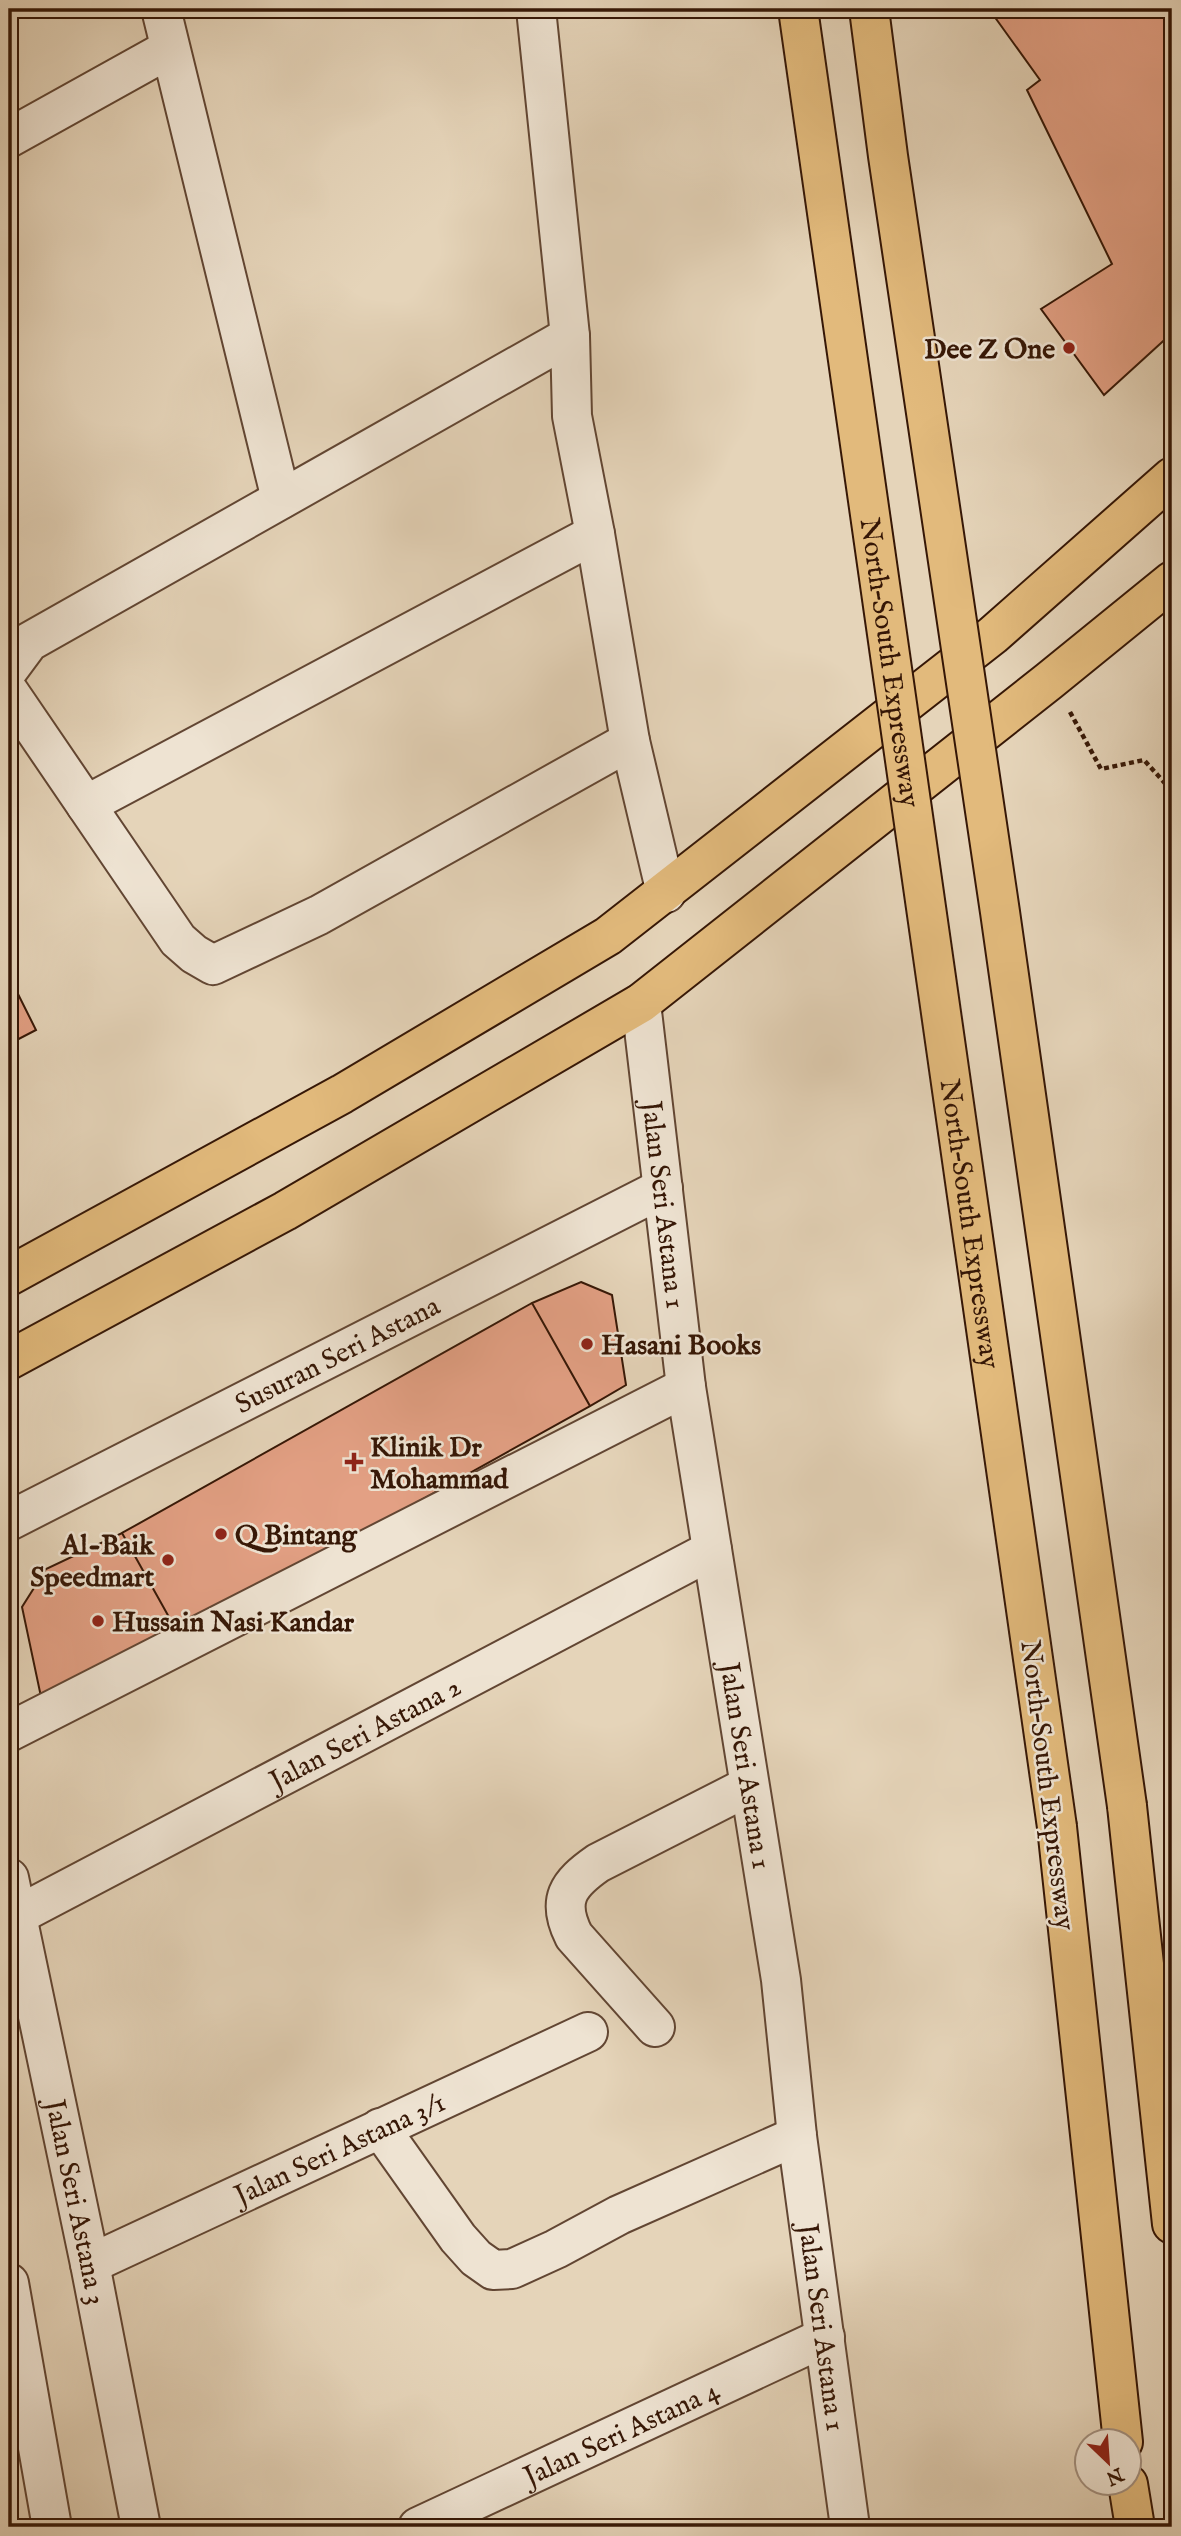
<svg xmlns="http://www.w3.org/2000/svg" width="1181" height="2536" font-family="'IM FELL English',serif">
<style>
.building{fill:#e3a084;stroke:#361706;stroke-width:2}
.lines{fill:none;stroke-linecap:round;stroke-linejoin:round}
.minor-casing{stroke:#624633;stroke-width:42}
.highway-casing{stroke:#361706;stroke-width:42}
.path{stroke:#361706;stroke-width:4.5;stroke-dasharray:5 3.5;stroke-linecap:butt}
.minor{stroke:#eee3d2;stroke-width:38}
.highway{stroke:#e2ba7c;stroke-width:38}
.highway-bridge-casing{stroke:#361706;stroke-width:42;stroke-linecap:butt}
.highway-bridge{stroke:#e2ba7c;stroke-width:38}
.poi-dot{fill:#8f2418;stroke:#eee3d2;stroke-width:2.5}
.labels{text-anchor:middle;stroke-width:5;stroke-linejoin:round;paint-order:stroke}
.poi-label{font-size:28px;font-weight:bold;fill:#361706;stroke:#eee3d2;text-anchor:start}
.street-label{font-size:28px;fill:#361706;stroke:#eee3d2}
</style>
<rect width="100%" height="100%" fill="#e5d4b9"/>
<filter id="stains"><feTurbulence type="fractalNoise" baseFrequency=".00286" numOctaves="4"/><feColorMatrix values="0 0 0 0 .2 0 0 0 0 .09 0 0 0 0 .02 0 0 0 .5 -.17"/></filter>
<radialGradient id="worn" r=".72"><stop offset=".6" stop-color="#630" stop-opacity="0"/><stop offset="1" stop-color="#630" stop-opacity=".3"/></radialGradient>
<path class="building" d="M 989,9 L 1163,9 L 1172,21 L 1172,333 L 1104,395 L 1041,309 L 1112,264 L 1027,90 L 1040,80 Z
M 9,976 L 36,1030 L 9,1044 Z
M 581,1282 L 612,1295 L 626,1385 L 590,1406 L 532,1303 Z
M 532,1303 L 590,1406 L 179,1635 L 122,1533 Z
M 122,1533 L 179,1635 L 44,1711 L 22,1607 L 46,1569 Z"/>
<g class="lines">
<defs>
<g id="minor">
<path d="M 161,9 L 281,499"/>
<path d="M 536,9 L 570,336 L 572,416 L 595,534 L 630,741 L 666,893"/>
<path d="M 9,138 L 169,49"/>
<path d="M 9,669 L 29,642 L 570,336"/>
<path d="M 9,692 L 178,940 L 194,954 L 213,965 L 319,915 L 630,741"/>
<path d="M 86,805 L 595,534"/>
<path id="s1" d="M 641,1003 L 686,1387 L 781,1980 L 797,2136 L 850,2527"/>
<path id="s2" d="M 9,1521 L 663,1188"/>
<path d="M 9,1732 L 686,1387"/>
<path id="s3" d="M 9,1878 L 90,2264 L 141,2527"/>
<path id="s4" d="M 16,1916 L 712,1550"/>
<path d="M 655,2027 L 574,1936 C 556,1900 568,1884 598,1863 L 749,1786"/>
<path d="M 380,2128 L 458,2238 L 476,2258 L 493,2270 L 512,2269 L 556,2249 L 619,2215 L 797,2136"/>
<path id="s5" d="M 90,2264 L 588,2032"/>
<path d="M 9,2283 L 52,2527"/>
<path id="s6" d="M 418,2527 L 825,2337"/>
</g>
<path id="highway" d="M 9,1276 L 342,1094 L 608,936 L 993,635 L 1172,477
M 9,1360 L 285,1211 L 641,1003 L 1049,681 L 1172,581
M 1127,1806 L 1172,2224
M 1057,1827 L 1123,2442
M 1128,2484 L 1135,2527"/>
</defs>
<use href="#minor" class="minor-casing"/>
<use href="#highway" class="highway-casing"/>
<path class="path" d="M 1070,712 L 1101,769 L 1144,760 L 1172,791"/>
<use href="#minor" class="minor"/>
<use href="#highway" class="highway"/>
<defs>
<g id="highway-bridge">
<path id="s7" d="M 798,9 L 1057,1827"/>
<path d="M 869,9 L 888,156 L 1000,912 L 1127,1806"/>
</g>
</defs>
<use href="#highway-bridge" class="highway-bridge-casing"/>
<use href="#highway-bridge" class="highway-bridge"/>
</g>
<g class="poi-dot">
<circle cx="1069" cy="348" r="7"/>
<circle cx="587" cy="1344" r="7"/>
<path d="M350.5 1451.5h7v7h7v7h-7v7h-7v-7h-7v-7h7z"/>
<circle cx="221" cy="1534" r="7"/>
<circle cx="168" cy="1560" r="7"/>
<circle cx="98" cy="1621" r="7"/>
</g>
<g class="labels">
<g class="poi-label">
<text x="1055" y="358" text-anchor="end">Dee Z One</text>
<text x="601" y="1354">Hasani Books</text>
<text x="370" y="1456">Klinik Dr<tspan x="370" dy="32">Mohammad</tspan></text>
<text x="235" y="1544">Q Bintang</text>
<text x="154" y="1554" text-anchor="end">Al-Baik<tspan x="154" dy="32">Speedmart</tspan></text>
<text x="112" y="1631">Hussain Nasi Kandar</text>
</g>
<g class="street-label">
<text dy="10" stroke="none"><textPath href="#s7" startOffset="660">North–South Expressway</textPath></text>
<text dy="10" stroke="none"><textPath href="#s1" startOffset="203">Jalan Seri Astana 1</textPath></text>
<text dy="10" stroke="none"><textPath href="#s7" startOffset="1227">North–South Expressway</textPath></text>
<text dy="10" stroke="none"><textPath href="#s2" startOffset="368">Susuran Seri Astana</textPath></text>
<text dy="10" stroke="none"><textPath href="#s4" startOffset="394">Jalan Seri Astana 2</textPath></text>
<text dy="10" stroke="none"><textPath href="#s1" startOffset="770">Jalan Seri Astana 1</textPath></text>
<text transform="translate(1049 1785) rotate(83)" y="10">North–South Expressway</text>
<text dy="10" stroke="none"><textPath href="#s5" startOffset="275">Jalan Seri Astana 3/1</textPath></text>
<text dy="10" stroke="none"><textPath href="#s3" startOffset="331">Jalan Seri Astana 3</textPath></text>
<text dy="10" stroke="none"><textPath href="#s1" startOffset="1337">Jalan Seri Astana 1</textPath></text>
<text dy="10" stroke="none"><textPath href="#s6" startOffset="224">Jalan Seri Astana 4</textPath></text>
</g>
</g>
<rect width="1181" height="2536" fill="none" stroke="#e5d4b9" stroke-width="35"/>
<rect x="10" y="10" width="1160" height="2515" fill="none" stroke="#361706" stroke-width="3.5"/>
<rect x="18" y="18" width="1146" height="2501" fill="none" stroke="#361706" stroke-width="2"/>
<g transform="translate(1108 2462) rotate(155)"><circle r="33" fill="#eee3d2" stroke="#a49180" stroke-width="2"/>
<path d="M0-5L12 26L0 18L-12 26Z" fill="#8f2418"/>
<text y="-10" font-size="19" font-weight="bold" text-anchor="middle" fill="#361706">N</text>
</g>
<rect width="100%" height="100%" filter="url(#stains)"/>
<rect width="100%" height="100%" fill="url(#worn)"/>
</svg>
